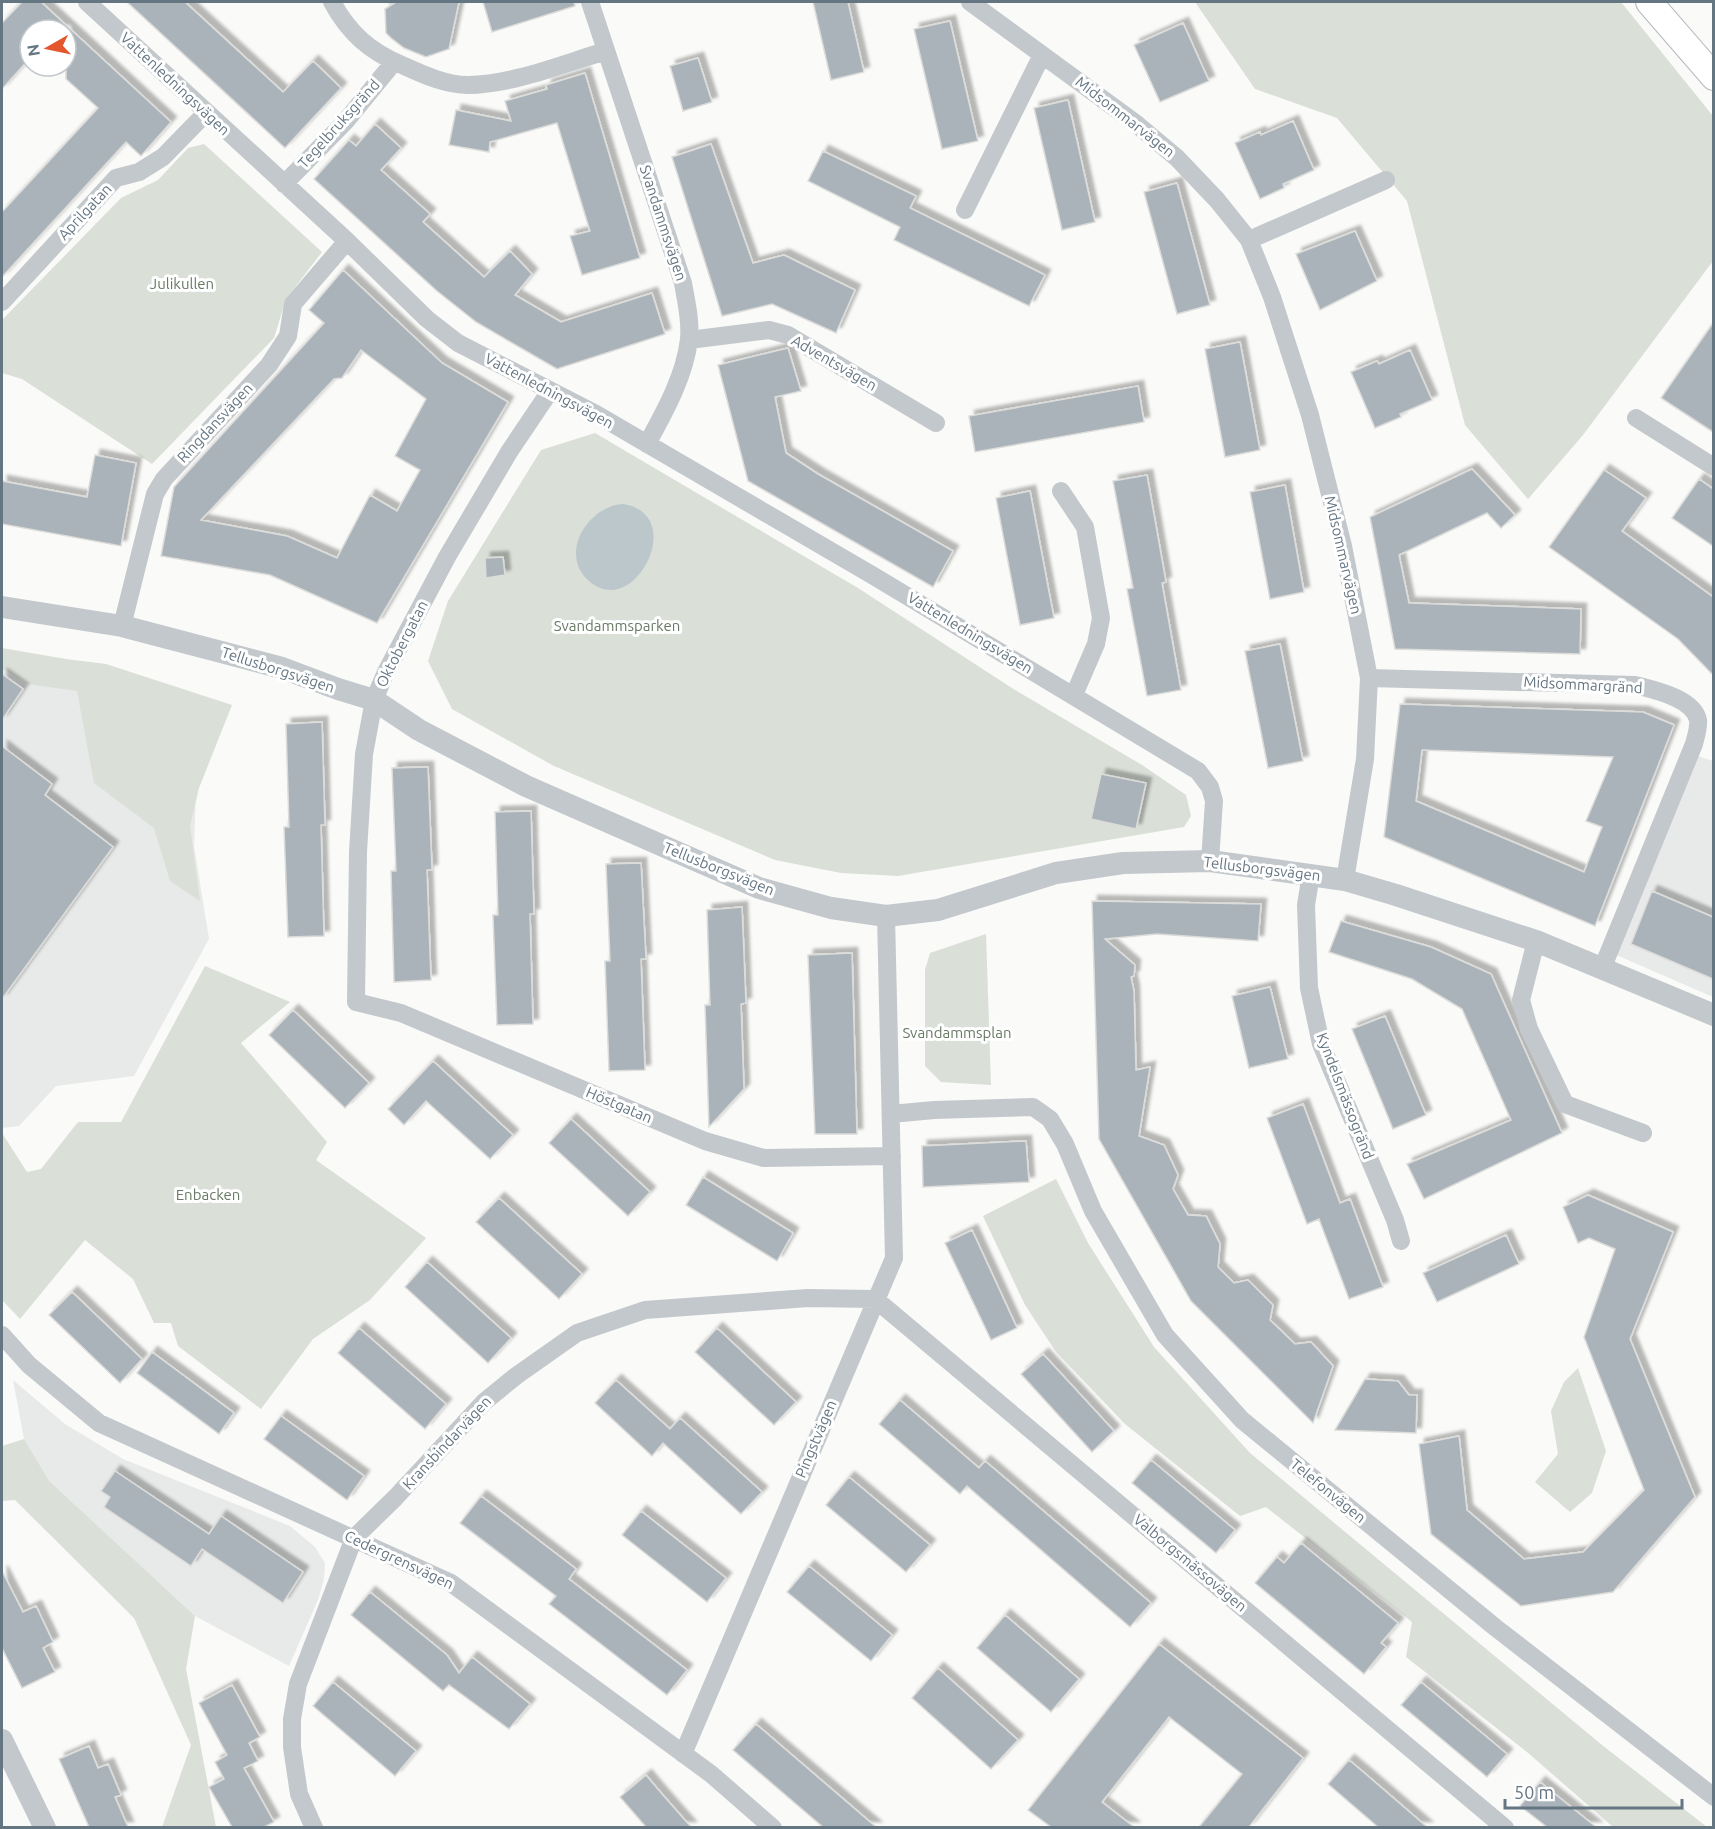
<svg xmlns="http://www.w3.org/2000/svg" width="1715" height="1829" font-family="Ubuntu,sans-serif">
<style>
.built{fill:#e8e9e9}
.green{fill:#dadfd7}
.water{fill:#bbc7cb}
.building{fill:#aab3b9;stroke:#dcdcda;stroke-width:1.5;fill-rule:evenodd;filter:url(#shadow)}
.lines{fill:none;stroke-linecap:round;stroke-linejoin:round}
.secondary-casing{stroke:#b3babf;stroke-width:28}
.minor{stroke:#c3c8cc;stroke-width:18}
.tertiary{stroke:#c3c8cc;stroke-width:22}
.secondary{stroke:#fff;stroke-width:26}
.labels{text-anchor:middle;stroke-width:6;stroke-linejoin:round;paint-order:stroke}
.street-label{font-size:15px;fill:#657683;stroke:#fff}
.park-label{font-size:15px;fill:#687a64;stroke:#fff}
</style>
<defs>
<filter id="shadow"><feDropShadow dx="5.5" dy="-5.5" stdDeviation="1.5" flood-color="#0004"/></filter>
</defs>
<rect width="100%" height="100%" fill="#fafaf8"/>
<path class="built" d="M 2,650 L 199,706 L 194,846 L 209,939 L 134,1076 L 56,1086 L 19,1126 L 2,1128 Z
M 1689,753 L 1713,761 L 1713,997 L 1607,951 Z
M 13,1380 L 65,1424 L 123,1459 L 290,1526 L 315,1547 L 325,1563 L 324,1579 L 318,1600 L 289,1666 L 195,1616 L 48,1481 L 24,1439 Z"/>
<path class="green" d="M 1195,2 L 1621,2 L 1713,116 L 1713,261 L 1583,435 L 1528,499 L 1465,425 L 1407,201 L 1337,118 L 1255,89 Z
M 204,144 L 322,252 L 286,299 L 274,338 L 152,464 L 22,379 L 2,373 L 2,320 L 121,198 L 158,180 L 188,148 Z
M 595,433 L 858,588 L 1015,690 L 1142,765 L 1186,795 L 1191,816 L 1184,827 L 898,876 L 841,873 L 775,860 L 554,766 L 452,709 L 428,661 L 448,601 L 541,450 Z
M 2,648 L 66,659 L 106,664 L 232,705 L 199,788 L 190,826 L 200,901 L 170,881 L 154,828 L 94,783 L 77,691 L 28,684 L 2,668 Z
M 986,934 L 991,1085 L 941,1082 L 925,1066 L 925,970 L 930,953 Z
M 205,966 L 290,1002 L 241,1043 L 327,1142 L 316,1160 L 426,1238 L 370,1300 L 313,1339 L 261,1409 L 178,1346 L 171,1323 L 154,1323 L 133,1279 L 85,1240 L 20,1319 L 2,1300 L 2,1133 L 27,1172 L 41,1169 L 78,1122 L 121,1122 Z
M 1056,1179 L 1088,1243 L 1154,1347 L 1250,1453 L 1602,1745 L 1707,1827 L 1613,1827 L 1527,1752 L 1406,1657 L 1412,1622 L 1266,1507 L 1240,1516 L 1125,1424 L 1056,1352 L 1025,1305 L 983,1216 Z
M 1578,1368 L 1606,1451 L 1592,1493 L 1570,1512 L 1535,1482 L 1558,1454 L 1551,1411 L 1564,1382 Z
M 24,1439 L 49,1481 L 195,1616 L 186,1669 L 216,1827 L 162,1827 L 191,1745 L 134,1618 L 15,1500 L 2,1501 L 2,1446 Z"/>
<path class="water" d="M 623,504 C 689,514 634,621 589,581 C 558,554 588,506 623,504 Z"/>
<path class="building" d="M 22,2 L 41,2 L 171,122 L 141,156 L 126,142 L 2,277 L 2,212 L 98,108 L 66,79 L 66,30 L 30,30 L 30,58 L 2,89 L 2,23 Z
M 127,2 L 185,2 L 283,92 L 313,61 L 341,88 L 285,148 Z
M 396,2 L 459,2 L 449,49 L 426,57 L 404,48 L 391,38 L 386,33 L 385,9 Z
M 483,2 L 574,2 L 575,6 L 492,32 Z
M 813,2 L 848,2 L 864,72 L 831,80 Z
M 950,21 L 978,141 L 942,149 L 914,29 Z
M 1183,23 L 1209,81 L 1160,102 L 1134,45 Z
M 698,58 L 712,102 L 683,111 L 670,66 Z
M 585,73 L 640,258 L 582,275 L 570,236 L 590,231 L 557,123 L 490,142 L 489,152 L 449,145 L 456,110 L 511,121 L 505,101 L 547,89 L 546,85 Z
M 1068,100 L 1095,222 L 1062,230 L 1034,108 Z
M 1293,121 L 1314,170 L 1283,184 L 1284,188 L 1260,199 L 1235,143 L 1260,132 L 1261,135 Z
M 375,124 L 401,148 L 381,170 L 430,214 L 423,222 L 484,277 L 510,251 L 532,274 L 515,295 L 561,322 L 652,293 L 665,334 L 557,369 L 476,322 L 437,291 L 314,179 L 349,140 L 356,146 Z
M 711,144 L 753,263 L 784,255 L 855,290 L 836,333 L 772,304 L 722,316 L 672,157 Z
M 823,151 L 916,196 L 910,208 L 1045,275 L 1029,306 L 894,240 L 900,227 L 808,181 Z
M 1177,183 L 1210,305 L 1177,314 L 1144,192 Z
M 1355,231 L 1377,281 L 1320,310 L 1296,254 Z
M 343,270 L 442,363 L 508,402 L 377,623 L 270,575 L 161,556 L 174,487 L 324,323 L 309,310 ZM 361,350 L 426,399 L 395,456 L 420,470 L 397,511 L 370,495 L 337,558 L 287,536 L 201,520 L 334,379 L 342,378 Z
M 1713,323 L 1713,432 L 1661,398 Z
M 1240,342 L 1260,450 L 1225,457 L 1205,349 Z
M 788,348 L 801,391 L 775,397 L 786,453 L 818,474 L 953,551 L 933,587 L 748,481 L 718,365 Z
M 1410,350 L 1432,400 L 1400,414 L 1401,417 L 1375,428 L 1351,372 L 1377,361 L 1379,364 Z
M 1138,386 L 1144,422 L 975,452 L 969,416 Z
M 95,455 L 136,463 L 121,546 L 2,524 L 2,481 L 87,497 Z
M 1472,469 L 1515,515 L 1501,528 L 1487,513 L 1399,555 L 1409,603 L 1581,609 L 1580,654 L 1395,649 L 1370,517 Z
M 1604,470 L 1646,498 L 1622,531 L 1713,597 L 1713,675 L 1678,639 L 1549,547 Z
M 1147,475 L 1166,582 L 1162,583 L 1181,690 L 1147,696 L 1127,589 L 1133,588 L 1113,481 Z
M 1699,479 L 1713,489 L 1713,546 L 1672,518 Z
M 1285,485 L 1304,592 L 1270,599 L 1250,492 Z
M 1030,491 L 1054,618 L 1020,625 L 996,498 Z
M 503,557 L 505,575 L 486,578 L 485,558 Z
M 1280,644 L 1303,761 L 1268,768 L 1245,651 Z
M 2,674 L 23,689 L 2,720 Z
M 1400,704 L 1643,712 L 1674,725 L 1595,926 L 1384,837 ZM 1422,750 L 1613,757 L 1586,821 L 1602,827 L 1584,872 L 1416,801 Z
M 322,722 L 325,825 L 321,825 L 324,936 L 288,937 L 284,827 L 289,827 L 286,724 Z
M 2,746 L 52,784 L 45,795 L 113,847 L 2,999 Z
M 428,767 L 432,870 L 427,870 L 431,980 L 394,982 L 391,871 L 396,871 L 392,768 Z
M 1101,774 L 1146,783 L 1136,829 L 1091,819 Z
M 531,811 L 534,914 L 530,914 L 533,1024 L 497,1025 L 493,915 L 498,915 L 495,812 Z
M 641,863 L 646,959 L 641,959 L 645,1070 L 609,1071 L 605,961 L 610,961 L 606,864 Z
M 1652,891 L 1713,917 L 1713,979 L 1631,944 Z
M 1092,901 L 1261,904 L 1258,941 L 1157,934 L 1105,939 L 1135,965 L 1134,976 L 1131,977 L 1134,991 L 1136,1070 L 1150,1067 L 1139,1136 L 1164,1145 L 1178,1175 L 1173,1189 L 1188,1215 L 1206,1216 L 1220,1244 L 1218,1267 L 1234,1283 L 1248,1280 L 1273,1305 L 1270,1320 L 1295,1344 L 1311,1342 L 1333,1366 L 1313,1423 L 1191,1301 L 1099,1139 Z
M 742,907 L 746,1003 L 741,1004 L 744,1089 L 709,1127 L 705,1005 L 710,1005 L 707,910 Z
M 1341,921 L 1431,947 L 1491,974 L 1562,1133 L 1424,1199 L 1407,1164 L 1511,1120 L 1462,1009 L 1412,979 L 1329,952 Z
M 852,953 L 857,1134 L 815,1134 L 808,955 Z
M 1270,987 L 1288,1059 L 1249,1068 L 1232,996 Z
M 293,1010 L 369,1083 L 345,1108 L 269,1035 Z
M 1385,1016 L 1426,1115 L 1393,1129 L 1352,1029 Z
M 433,1061 L 513,1135 L 490,1159 L 426,1101 L 404,1125 L 388,1109 Z
M 1303,1104 L 1340,1203 L 1350,1199 L 1383,1287 L 1349,1299 L 1319,1219 L 1307,1224 L 1267,1118 Z
M 571,1119 L 650,1192 L 628,1216 L 549,1143 Z
M 1026,1141 L 1029,1182 L 923,1187 L 922,1146 Z
M 703,1177 L 793,1233 L 777,1261 L 686,1205 Z
M 1588,1195 L 1673,1232 L 1630,1339 L 1695,1497 L 1613,1592 L 1521,1606 L 1431,1534 L 1419,1444 L 1459,1436 L 1467,1510 L 1524,1559 L 1583,1552 L 1644,1490 L 1584,1337 L 1615,1249 L 1589,1238 L 1578,1243 L 1563,1207 Z
M 499,1198 L 582,1274 L 559,1299 L 476,1222 Z
M 972,1230 L 1017,1328 L 991,1340 L 945,1243 Z
M 1506,1235 L 1519,1264 L 1437,1302 L 1423,1273 Z
M 427,1262 L 511,1338 L 488,1363 L 405,1287 Z
M 72,1292 L 142,1359 L 120,1383 L 49,1315 Z
M 359,1328 L 446,1404 L 425,1429 L 338,1353 Z
M 717,1328 L 796,1402 L 774,1425 L 695,1352 Z
M 152,1352 L 234,1413 L 219,1434 L 137,1373 Z
M 1043,1354 L 1114,1431 L 1092,1452 L 1021,1374 Z
M 1365,1379 L 1398,1381 L 1409,1395 L 1417,1395 L 1416,1433 L 1335,1430 Z
M 616,1380 L 670,1429 L 680,1418 L 762,1492 L 741,1514 L 663,1443 L 652,1456 L 595,1403 Z
M 900,1400 L 979,1468 L 985,1461 L 1151,1603 L 1130,1627 L 967,1486 L 960,1494 L 879,1424 Z
M 281,1416 L 364,1476 L 347,1500 L 264,1439 Z
M 1151,1460 L 1235,1530 L 1216,1553 L 1132,1483 Z
M 115,1471 L 209,1534 L 221,1516 L 303,1572 L 283,1603 L 202,1549 L 191,1566 L 104,1507 L 110,1497 L 101,1491 Z
M 849,1477 L 930,1545 L 906,1572 L 826,1505 Z
M 481,1496 L 576,1569 L 569,1579 L 687,1670 L 667,1695 L 549,1604 L 556,1596 L 460,1523 Z
M 641,1511 L 726,1578 L 707,1602 L 622,1535 Z
M 1301,1543 L 1398,1623 L 1381,1643 L 1386,1647 L 1364,1674 L 1255,1583 L 1277,1557 L 1284,1563 Z
M 809,1566 L 892,1635 L 871,1661 L 787,1592 Z
M 2,1571 L 23,1612 L 36,1606 L 53,1642 L 43,1648 L 55,1672 L 22,1688 L 2,1648 Z
M 370,1592 L 447,1655 L 459,1673 L 472,1657 L 530,1704 L 509,1729 L 449,1685 L 443,1691 L 351,1615 Z
M 1005,1615 L 1079,1679 L 1051,1712 L 977,1648 Z
M 1159,1644 L 1303,1758 L 1249,1827 L 1199,1827 L 1242,1774 L 1169,1717 L 1102,1802 L 1134,1827 L 1051,1827 L 1028,1810 Z
M 938,1668 L 1018,1740 L 991,1769 L 912,1698 Z
M 333,1682 L 416,1751 L 395,1776 L 313,1706 Z
M 1421,1682 L 1507,1754 L 1487,1777 L 1401,1705 Z
M 232,1685 L 260,1737 L 249,1743 L 258,1761 L 244,1768 L 274,1822 L 264,1827 L 232,1827 L 209,1787 L 224,1779 L 215,1762 L 227,1755 L 199,1703 Z
M 756,1724 L 876,1827 L 823,1827 L 803,1810 L 733,1750 Z
M 89,1746 L 98,1768 L 108,1764 L 121,1795 L 115,1797 L 128,1827 L 89,1827 L 59,1759 Z
M 1349,1760 L 1368,1776 L 1427,1827 L 1378,1827 L 1328,1784 Z
M 646,1775 L 662,1794 L 691,1827 L 646,1827 L 620,1797 Z
M 1540,1782 L 1596,1827 L 1547,1827 L 1520,1806 Z"/>
<g class="lines">
<defs>
<path id="secondary" d="M 1649,2 L 1714,77"/>
</defs>
<use href="#secondary" class="secondary-casing"/>
<path class="minor" d="M 87,2 L 347,241 L 427,319 L 458,343 L 596,414 L 872,575 L 1198,771 L 1210,787 L 1214,801 L 1210,861
M 332,2 C 349,33 369,51 402,65 C 422,74 445,85 468,85 C 515,84 562,64 606,51
M 590,2 L 683,283 C 686,301 691,320 689,339 C 685,376 664,413 647,444
M 970,2 L 1134,122 L 1177,158 L 1217,200 L 1249,240 L 1272,297 L 1310,415 L 1343,546 L 1369,678 L 1365,759 L 1345,880
M 284,184 L 345,122 L 394,62
M 965,210 L 1042,55
M 1249,240 L 1386,180
M 2,302 L 116,178 L 139,172 L 163,157 L 206,113
M 689,340 L 769,330 L 788,335 L 936,423
M 550,391 L 509,452 L 447,557 L 386,672 L 374,700 L 364,754 L 358,852 L 356,1002 L 401,1013 L 705,1141 L 764,1158 L 892,1156
M 1636,418 L 1714,467
M 1061,491 L 1085,527 L 1101,618 L 1096,644 L 1074,695
M 122,626 L 155,494 L 164,479 L 269,365 L 288,336 L 293,304 L 347,241
M 1369,678 L 1635,685 C 1654,690 1693,698 1698,720 C 1699,727 1696,736 1694,744 L 1602,969
M 1311,874 L 1306,905 L 1309,988 L 1321,1044 L 1395,1220 L 1401,1241
M 1536,941 L 1521,1000 L 1529,1029 L 1565,1104 L 1643,1133
M 891,1114 L 934,1110 L 1033,1107 L 1050,1119 L 1065,1144 L 1093,1211 L 1165,1335 L 1242,1420 L 1496,1628 L 1714,1797
M 875,1299 L 1505,1828
M 2,1335 L 29,1365 L 99,1423 L 451,1583 L 711,1774 L 773,1828
M 683,1754 L 894,1258 L 886,916
M 314,1828 L 299,1794 L 292,1747 L 292,1719 L 298,1684 L 354,1538 L 395,1498 L 484,1402 L 516,1376 L 577,1333 L 645,1310 L 808,1298 L 875,1299"/>
<path class="tertiary" d="M 2,607 L 122,626 L 282,668 L 338,689 L 374,700 L 419,730 L 526,786 L 759,888 L 831,908 L 886,916 L 938,910 L 1056,873 L 1123,863 L 1210,861 L 1345,880 L 1396,895 L 1536,941 L 1714,1015
M 2,1740 L 45,1828"/>
<use href="#secondary" class="secondary"/>
</g>
<g class="labels">
<g class="street-label">
<text transform="translate(175 84) rotate(43)" y="5">Vattenledningsvägen</text>
<text transform="translate(1125 117) rotate(38)" y="5">Midsommarvägen</text>
<text transform="translate(339 124) rotate(-48)" y="5">Tegelbruksgränd</text>
<text transform="translate(85 212) rotate(-47)" y="5">Aprilgatan</text>
<text transform="translate(663 223) rotate(72)" y="5">Svandammsvägen</text>
<text transform="translate(834 363) rotate(30)" y="5">Adventsvägen</text>
<text transform="translate(549 391) rotate(28)" y="5">Vattenledningsvägen</text>
<text transform="translate(215 423) rotate(-47)" y="5">Ringdansvägen</text>
<text transform="translate(1343 555) rotate(77)" y="5">Midsommarvägen</text>
<text transform="translate(970 633) rotate(31)" y="5">Vattenledningsvägen</text>
<text transform="translate(402 644) rotate(-63)" y="5">Oktobergatan</text>
<text transform="translate(278 670) rotate(18)" y="5">Tellusborgsvägen</text>
<text transform="translate(1583 685) rotate(3)" y="5">Midsommargränd</text>
<text transform="translate(719 869) rotate(22)" y="5">Tellusborgsvägen</text>
<text transform="translate(1262 869) rotate(7)" y="5">Tellusborgsvägen</text>
<text transform="translate(1345 1096) rotate(69)" y="5">Kyndelsmässogränd</text>
<text transform="translate(619 1105) rotate(23)" y="5">Höstgatan</text>
<text transform="translate(816 1439) rotate(-67)" y="5">Pingstvägen</text>
<text transform="translate(447 1443) rotate(-47)" y="5">Kransbindarvägen</text>
<text transform="translate(1328 1491) rotate(39)" y="5">Telefonvägen</text>
<text transform="translate(399 1560) rotate(25)" y="5">Cedergrensvägen</text>
<text transform="translate(1190 1563) rotate(40)" y="5">Valborgsmässovägen</text>
</g>
<g class="park-label">
<text x="182" y="289">Julikullen</text>
<text x="617" y="631">Svandammsparken</text>
<text x="957" y="1038">Svandammsplan</text>
<text x="208" y="1200">Enbacken</text>
</g>
</g>
<rect width="1715" height="1829" fill="none" stroke="#657683" stroke-width="6"/>
<g transform="translate(48 48) rotate(261)"><circle r="28" fill="#ffffff" stroke="#c1c8cd" stroke-width="1.5"/>
<path d="M0-4.5L10 22L0 15L-10 22Z" fill="#e4572e"/>
<text y="-9" font-size="16" font-weight="bold" text-anchor="middle" fill="#657683">N</text>
</g>
<path d="M1505 1799v9h177v-9" fill="none" stroke="#657683" stroke-width="3"/>
<text x="1514" y="1799" font-size="18" fill="#657683" stroke="#ffffff" stroke-width="4.5" paint-order="stroke">50 m</text>
</svg>
